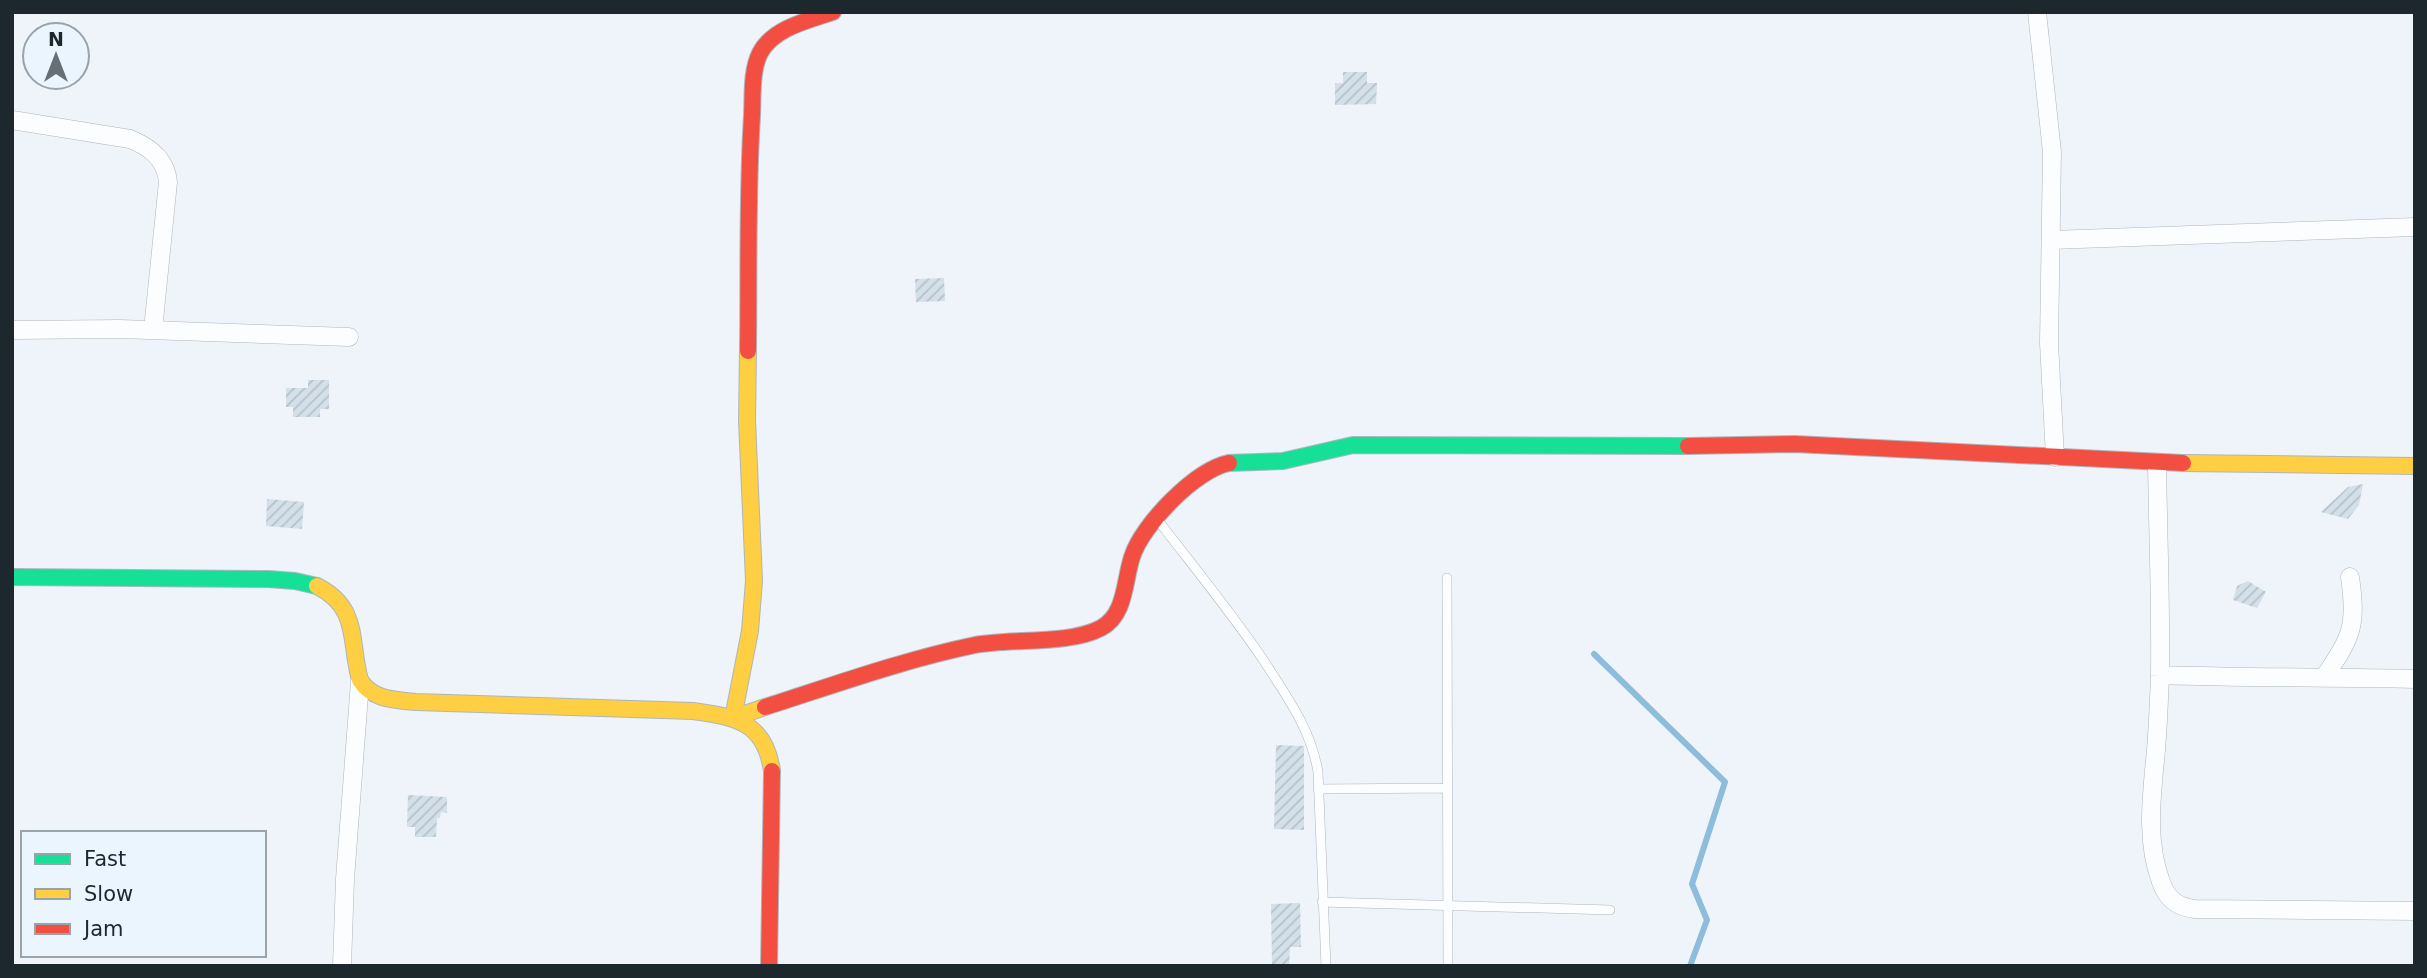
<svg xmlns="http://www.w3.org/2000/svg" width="2427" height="978" font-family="'DejaVu Sans',sans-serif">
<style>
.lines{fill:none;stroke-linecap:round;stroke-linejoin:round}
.stream{stroke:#8ebddc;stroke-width:6}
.building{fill:url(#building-hatch)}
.lane-casing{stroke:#aeb6bc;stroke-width:10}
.street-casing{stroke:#aeb6bc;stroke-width:19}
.fast-casing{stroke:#aeb6bc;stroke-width:18}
.slow-casing{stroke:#aeb6bc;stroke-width:18}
.jam-casing{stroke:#aeb6bc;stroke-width:18}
.lane{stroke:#fcfdfe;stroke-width:9}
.street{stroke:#fcfdfe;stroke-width:18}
.fast{stroke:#16e098;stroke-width:16}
.slow{stroke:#ffcf43;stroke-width:16}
.jam{stroke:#f24e42;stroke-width:16}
</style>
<defs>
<pattern id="building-hatch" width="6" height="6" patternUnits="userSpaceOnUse" patternTransform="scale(1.75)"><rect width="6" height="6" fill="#d3e0e9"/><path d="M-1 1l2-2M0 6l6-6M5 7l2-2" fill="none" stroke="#b5c0c8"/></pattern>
</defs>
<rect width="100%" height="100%" fill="#eef4f9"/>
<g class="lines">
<path class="stream" d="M 1594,654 L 1725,782 L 1692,884 L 1707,920 L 1690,966"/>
</g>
<path class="building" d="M 1343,72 L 1367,72 L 1367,83 L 1377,83 L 1376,104 L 1335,105 L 1335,83 L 1343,83 Z
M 944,278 L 945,301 L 916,302 L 915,279 Z
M 308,380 L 329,380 L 329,409 L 320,409 L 320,417 L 293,417 L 293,407 L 286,407 L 286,388 L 308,388 Z
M 2363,484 L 2359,505 L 2348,519 L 2321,512 L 2348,487 Z
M 267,499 L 304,502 L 302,529 L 266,526 Z
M 2248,581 L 2266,592 L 2257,608 L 2233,600 L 2237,586 Z
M 1276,745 L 1304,746 L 1304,830 L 1274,829 Z
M 408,795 L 447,797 L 447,813 L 441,812 L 440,818 L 437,818 L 436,837 L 415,837 L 415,827 L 407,827 Z
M 1300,903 L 1301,947 L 1290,947 L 1289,966 L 1272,966 L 1271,904 Z"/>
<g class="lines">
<defs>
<path id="lane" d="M 1157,519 C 1193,566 1231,612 1264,661 C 1287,697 1311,729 1318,772 L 1326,966
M 1447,578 L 1448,966
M 1318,789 L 1448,788
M 1322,902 L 1610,910"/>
<path id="street" d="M 2037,12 L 2052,152 L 2049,343 L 2055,457
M 12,120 L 130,139 C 150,147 166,159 168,182 L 153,330
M 2051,240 L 2415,227
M 12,330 L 120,329 L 349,337
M 2157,463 C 2158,534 2161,605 2160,676 C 2159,701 2158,726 2156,750 C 2152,794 2145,839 2161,882 C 2167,899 2177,907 2195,909 L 2415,911
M 2160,675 C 2245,678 2330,677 2415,679
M 2325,676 C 2352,636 2357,626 2350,577
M 342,966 L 345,879 L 360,682"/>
<path id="fast" d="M 1229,463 L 1283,461 L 1353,445 L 1688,446
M 12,577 L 268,579 L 295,581 L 317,586"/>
<path id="slow" d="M 748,351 L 747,420 L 754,581 L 750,631 L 733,718 L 765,707
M 2183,463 L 2415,466
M 317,586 C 360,608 349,640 360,680 C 372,700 395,700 416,702 L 693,711 C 736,717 765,722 772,771"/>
<path id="jam" d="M 748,351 C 749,273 747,194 752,116 C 753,96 751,71 760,53 C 773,28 809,20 833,12
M 1688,446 L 1795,444 L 2183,463
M 765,707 C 834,685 903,660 975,645 C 1012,638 1069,645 1101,628 C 1126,615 1124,581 1132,557 C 1142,525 1195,470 1229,463
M 769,966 L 772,771"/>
</defs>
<use href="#lane" class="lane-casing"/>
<use href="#street" class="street-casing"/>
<use href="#fast" class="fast-casing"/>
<use href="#slow" class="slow-casing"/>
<use href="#jam" class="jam-casing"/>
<use href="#lane" class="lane"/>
<use href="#street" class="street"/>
<use href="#fast" class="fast"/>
<use href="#slow" class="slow"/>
<use href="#jam" class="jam"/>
</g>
<rect width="2427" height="978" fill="none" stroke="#1c272e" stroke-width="28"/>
<rect x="21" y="831" width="245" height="126" fill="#eaf5fd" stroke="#98a3aa" stroke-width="2"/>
<rect x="35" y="854" width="35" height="10" fill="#16e098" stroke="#98a3aa" stroke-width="2"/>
<text x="84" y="866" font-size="21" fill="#1c272e">Fast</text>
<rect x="35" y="889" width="35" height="10" fill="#ffcf43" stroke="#98a3aa" stroke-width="2"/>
<text x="84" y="901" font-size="21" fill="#1c272e">Slow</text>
<rect x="35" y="924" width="35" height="10" fill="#f24e42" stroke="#98a3aa" stroke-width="2"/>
<text x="84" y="936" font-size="21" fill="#1c272e">Jam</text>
<g transform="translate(56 56)"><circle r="33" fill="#eaf5fd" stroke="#98a3aa" stroke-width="2"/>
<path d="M0-5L12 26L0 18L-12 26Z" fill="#666f75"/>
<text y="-10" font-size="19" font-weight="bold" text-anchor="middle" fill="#1c272e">N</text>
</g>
</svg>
